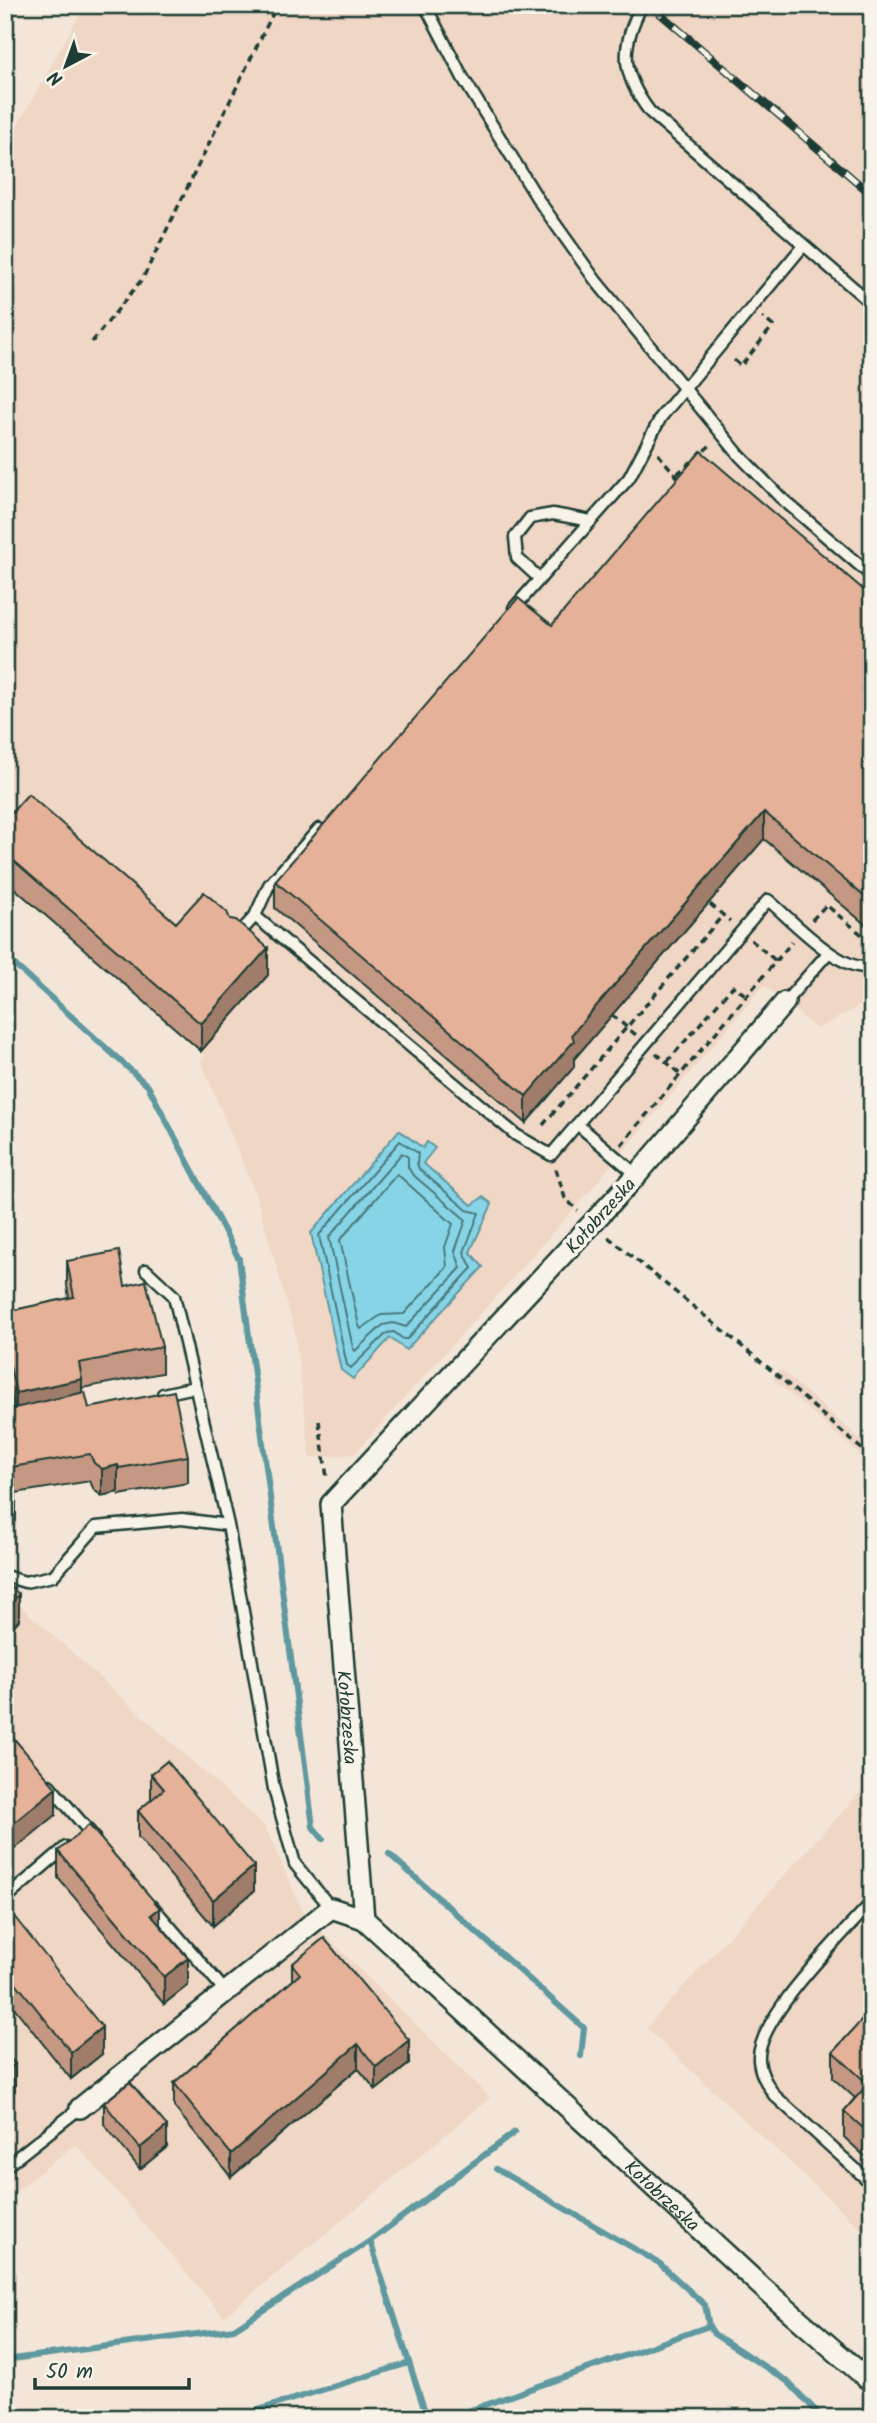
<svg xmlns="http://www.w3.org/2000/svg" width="877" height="2423" font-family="Kalam,sans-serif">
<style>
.built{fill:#efd6c5}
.water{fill:#88d4e7;stroke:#5e989f;stroke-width:2}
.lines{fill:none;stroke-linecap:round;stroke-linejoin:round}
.shore{stroke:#49797c;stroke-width:2}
.stream{stroke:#5e989f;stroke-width:6}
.lane-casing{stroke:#1f3d34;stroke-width:15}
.street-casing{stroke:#1f3d34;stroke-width:24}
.path{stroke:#1f3d34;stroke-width:3.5;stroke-dasharray:7 5;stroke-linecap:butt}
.lane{stroke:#f7f3e8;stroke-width:10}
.street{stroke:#f7f3e8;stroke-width:19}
.rail-casing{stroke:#1f3d34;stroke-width:8}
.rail{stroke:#f7f3e8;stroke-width:5;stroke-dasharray:16;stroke-linecap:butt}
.wall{fill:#c59883;stroke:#1f3d34;stroke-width:2}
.shaded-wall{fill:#a07c6a;stroke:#1f3d34;stroke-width:2}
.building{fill:#e5b198;stroke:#1f3d34;stroke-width:2}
.labels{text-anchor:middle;stroke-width:7;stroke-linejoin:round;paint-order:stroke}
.street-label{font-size:19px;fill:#1f3d34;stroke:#f7f3e8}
</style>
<rect width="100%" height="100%" fill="#f3e6d8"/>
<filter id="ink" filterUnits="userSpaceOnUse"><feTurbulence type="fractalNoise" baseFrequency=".0143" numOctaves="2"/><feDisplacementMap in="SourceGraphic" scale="14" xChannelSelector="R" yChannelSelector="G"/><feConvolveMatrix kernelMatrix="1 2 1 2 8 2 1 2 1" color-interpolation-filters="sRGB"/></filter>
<g filter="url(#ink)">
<path class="built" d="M 85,5 L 872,5 L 872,999 L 817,1029 L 764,985 L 575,1208 L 354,1454 L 310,1458 L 295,1332 L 257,1198 L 201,1061 L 205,1056 L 5,880 L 5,158 L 18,125 Z
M 780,1369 L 872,1450 L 872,1465 L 772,1378 Z
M 5,1592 L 265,1827 L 304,1914 L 490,2098 L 224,2317 L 76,2144 L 5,2200 Z
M 872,1779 L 872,2239 L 646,2028 Z"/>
<path class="water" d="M 399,1130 L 423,1148 L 427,1142 L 435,1148 L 423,1163 L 472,1205 L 483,1197 L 492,1204 L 470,1252 L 483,1267 L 406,1350 L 390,1338 L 353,1379 L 341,1370 L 311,1233 Z"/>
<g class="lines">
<path class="shore" d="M 400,1141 L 418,1153 L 417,1163 L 419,1169 L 467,1210 L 479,1213 L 464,1252 L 472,1268 L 407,1339 L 403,1339 L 394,1332 L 387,1333 L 351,1368 L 347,1365 L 319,1235 Z
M 402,1153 L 408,1157 L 408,1167 L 412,1174 L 466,1220 L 455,1251 L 461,1268 L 406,1327 L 393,1323 L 383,1325 L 355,1351 L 353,1348 L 329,1237 Z
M 397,1174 L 453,1224 L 445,1247 L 447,1267 L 404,1314 L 381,1315 L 361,1329 L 359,1326 L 340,1240 Z"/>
<path class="stream" d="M 5,956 L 148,1086 L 239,1259 L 313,1827 L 323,1839
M 389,1854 L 584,2028 L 581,2056
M 496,2169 L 659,2263 L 705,2305 L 709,2326 L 714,2334 L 787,2381 L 817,2412 L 820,2418
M 5,2360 L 234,2329 L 370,2241
M 248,2418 L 258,2410 L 409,2363
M 427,2418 L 370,2241 L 515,2132
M 448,2418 L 709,2326"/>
<defs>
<path id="lane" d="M 425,5 L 463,78 L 539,201 L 596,281 L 740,456 L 780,497 L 872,576
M 642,5 C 620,47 621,74 650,112 L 872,304
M 540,579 L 517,558 L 515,537 L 530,518 L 553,514 L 591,521
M 514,608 L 629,478 L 661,417 L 803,246
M 255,916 L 516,1135 L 551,1155 L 768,900 C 789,917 845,978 872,965
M 237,936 L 255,916 L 269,885 L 319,829
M 785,1002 L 829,952
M 577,1124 L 637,1175
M 146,1270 L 174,1296 L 228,1525 L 274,1789 L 295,1864 L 331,1908
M 163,1394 L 195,1387
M 5,1576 L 25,1582 L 53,1576 L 96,1527 L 182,1519 L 228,1525
M 49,1785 L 94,1837
M 5,1899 L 66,1847
M 872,1902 C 843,1934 756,2019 759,2060 C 760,2074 767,2084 774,2095 L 872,2184
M 153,1907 L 226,1992
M 5,2167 L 80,2108"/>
<g id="street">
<path id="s1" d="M 785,1002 L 637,1175 L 331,1504 L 364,1919 L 764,2289 L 872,2383"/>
<path d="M 80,2108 L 331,1908 L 364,1919"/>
</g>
</defs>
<use href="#lane" class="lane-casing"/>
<use href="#street" class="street-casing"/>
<path class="path" d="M 92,342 L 143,278 L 277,5
M 734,360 L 741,366 L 773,326 L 762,317
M 658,454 L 680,480
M 677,474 L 713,443
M 710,904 L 730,921
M 812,920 L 826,905 L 872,943
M 751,940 L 776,961
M 612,1015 L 636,1035
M 656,1053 L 681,1075
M 667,1062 L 733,986 L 747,996
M 543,1125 L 723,915
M 621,1145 L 792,942
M 556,1169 L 565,1198 L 578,1211
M 608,1237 L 776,1374 L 872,1458
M 319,1421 L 327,1478"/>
<use href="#lane" class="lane"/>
<use href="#street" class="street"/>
<defs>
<path id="rail" d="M 650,5 L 872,195"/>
</defs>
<use href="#rail" class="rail-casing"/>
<use href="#rail" class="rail"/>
</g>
<path class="wall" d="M 872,597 L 872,930 L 764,839 L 574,1059 L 574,1067 L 526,1123 L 275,908 L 275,881 L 552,625 Z
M 5,820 L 176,923 L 230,919 L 268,975 L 201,1051 L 5,880 Z
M 872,1011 L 872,1040 L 870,1039 L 870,1012 Z
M 67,1261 L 125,1286 L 162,1347 L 162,1373 L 82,1388 L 82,1393 L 89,1408 L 188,1456 L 188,1483 L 119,1495 L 118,1492 L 102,1496 L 94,1490 L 90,1481 L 15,1493 L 16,1521 L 5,1533 L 5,1427 L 10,1426 L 10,1409 L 14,1408 L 5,1371 L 5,1312 L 69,1298 L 67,1286 Z
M 151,1774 L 254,1891 L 213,1926 L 138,1837 L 138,1811 L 151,1800 Z
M 58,1851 L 160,1925 L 188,1985 L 164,2004 L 58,1878 Z
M 5,1905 L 102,2054 L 71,2079 L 5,1996 Z
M 292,1964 L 409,2064 L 376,2090 L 358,2068 L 231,2177 L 174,2107 L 174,2083 L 292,1981 Z
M 872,2009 L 872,2163 L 844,2137 L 844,2111 L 855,2098 L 833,2078 L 833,2052 Z
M 104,2103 L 167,2147 L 140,2169 L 104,2124 Z"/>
<path class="shaded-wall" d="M 764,812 L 764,839 L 574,1059 L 574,1067 L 526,1123 L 526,1096 L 572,1034 Z
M 268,948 L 268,975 L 201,1051 L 201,1024 Z
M 82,1379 L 82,1404 L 16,1419 L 16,1393 Z
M 118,1465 L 118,1492 L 102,1496 L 102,1469 Z
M 16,1494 L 16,1521 L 5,1533 L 5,1506 Z
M 19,1594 L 19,1620 L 5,1636 L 5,1609 Z
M 56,1788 L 56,1815 L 5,1857 L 5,1830 Z
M 254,1866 L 254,1891 L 213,1926 L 213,1900 Z
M 160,1908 L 160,1935 L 151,1915 Z
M 188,1958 L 188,1985 L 164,2004 L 164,1977 Z
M 102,2027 L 102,2054 L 71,2079 L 71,2052 Z
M 409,2040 L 409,2064 L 376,2090 L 376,2067 Z
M 358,2044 L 358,2068 L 231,2177 L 231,2154 Z
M 15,2064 L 15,2091 L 5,2099 L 5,2072 Z
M 167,2126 L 167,2147 L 140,2169 L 140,2148 Z"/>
<path class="building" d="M 701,451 L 872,597 L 872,903 L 764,812 L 572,1034 L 574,1041 L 526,1096 L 275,881 L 518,598 L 552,625 Z
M 28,794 L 176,923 L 204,892 L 227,912 L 230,919 L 236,920 L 268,948 L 201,1024 L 5,853 L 5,820 Z
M 119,1251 L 125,1286 L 146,1281 L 162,1347 L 79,1363 L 82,1379 L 16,1393 L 5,1345 L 5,1312 L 74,1297 L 67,1261 Z
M 174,1391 L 188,1456 L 119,1468 L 118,1465 L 102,1469 L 94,1463 L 90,1454 L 5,1468 L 5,1427 L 12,1425 L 10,1409 L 85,1392 L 89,1408 Z
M 5,1484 L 16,1494 L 5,1506 Z
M 5,1582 L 19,1594 L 5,1609 Z
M 5,1728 L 56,1788 L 5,1830 Z
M 167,1761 L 254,1866 L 213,1900 L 138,1811 L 164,1789 L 151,1774 Z
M 89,1825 L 160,1908 L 151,1915 L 188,1958 L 164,1977 L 58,1851 Z
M 5,1905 L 102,2027 L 71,2052 L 5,1969 Z
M 324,1938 L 409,2040 L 376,2067 L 358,2044 L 231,2154 L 174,2083 L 300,1974 L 292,1964 Z
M 872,2009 L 872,2136 L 844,2111 L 868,2084 L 833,2052 Z
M 5,2052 L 15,2064 L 5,2072 Z
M 130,2082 L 167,2126 L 140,2148 L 104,2103 Z"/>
</g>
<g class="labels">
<g class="street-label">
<text transform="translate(600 1215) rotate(-48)" y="7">Kołobrzeska</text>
<text dy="7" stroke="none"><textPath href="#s1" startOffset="891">Kołobrzeska</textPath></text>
<text dy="7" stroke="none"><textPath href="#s1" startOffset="1500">Kołobrzeska</textPath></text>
</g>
</g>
<rect width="877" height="2423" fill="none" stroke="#f7f3e8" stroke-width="28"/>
<rect x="14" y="14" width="849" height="2395" fill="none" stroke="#1f3d34" stroke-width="2.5" filter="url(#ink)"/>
<g transform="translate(66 66) rotate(221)" stroke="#f7f3e8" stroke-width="5" paint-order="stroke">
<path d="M0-5L12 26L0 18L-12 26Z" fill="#1f3d34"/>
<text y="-10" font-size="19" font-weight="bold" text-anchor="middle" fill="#1f3d34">N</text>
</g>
<path d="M35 2378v10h154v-10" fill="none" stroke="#1f3d34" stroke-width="3.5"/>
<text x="46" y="2378" font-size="21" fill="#1f3d34" stroke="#f7f3e8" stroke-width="5" paint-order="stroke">50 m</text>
</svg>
